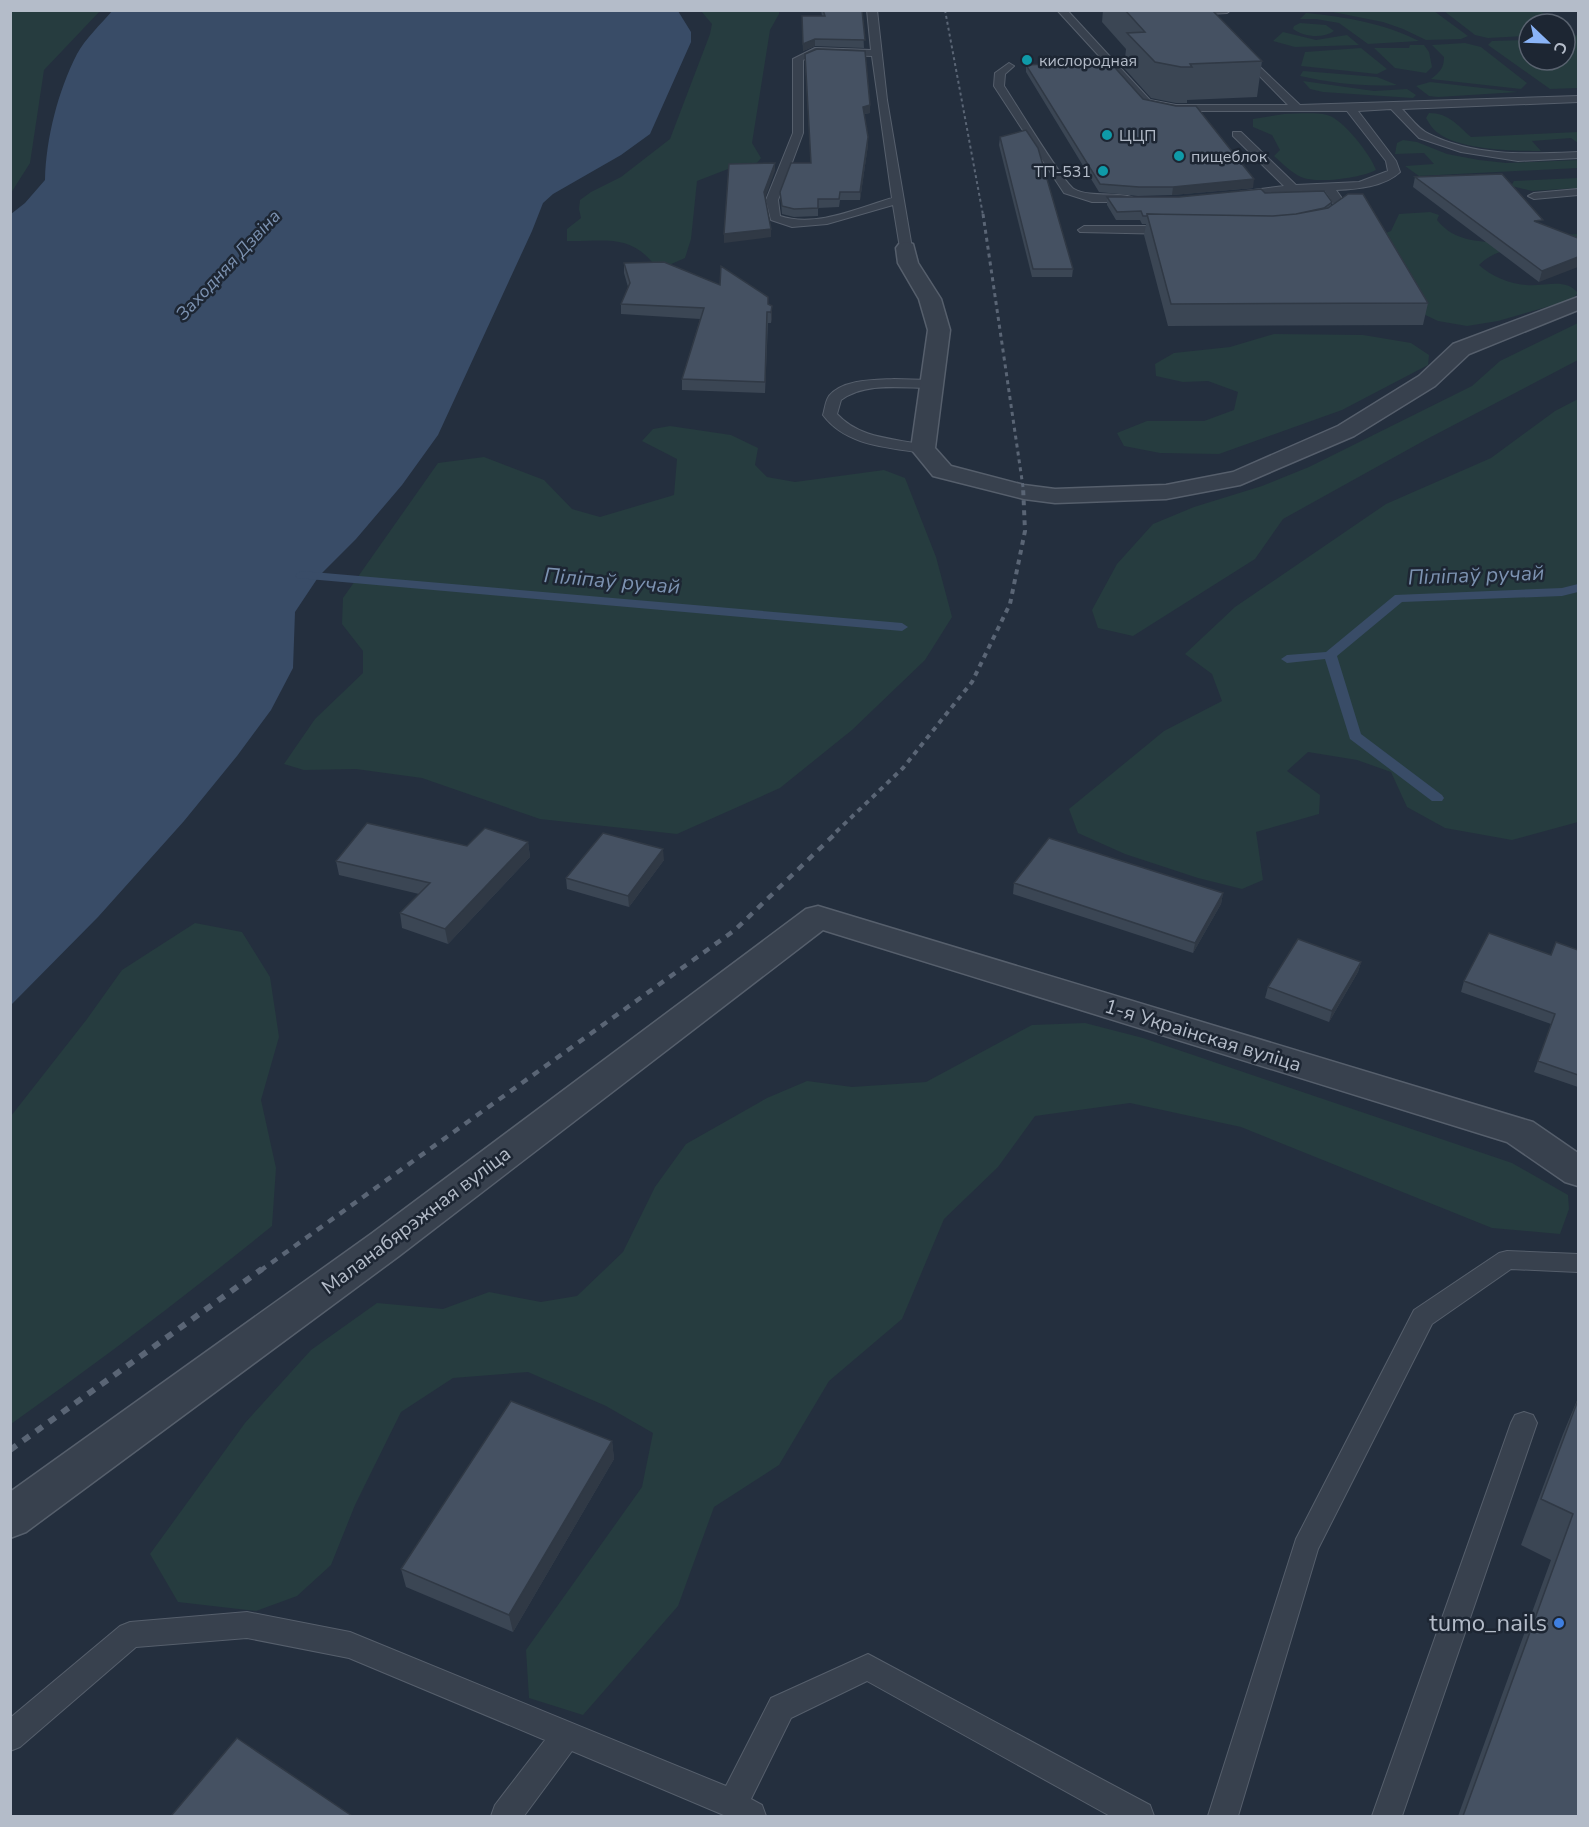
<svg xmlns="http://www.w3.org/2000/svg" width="1589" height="1827" font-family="'Nunito Sans',sans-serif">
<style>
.green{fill:#263c3f}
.water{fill:#394c67}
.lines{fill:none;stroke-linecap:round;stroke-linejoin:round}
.stream{fill:#394c67;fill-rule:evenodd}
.lane-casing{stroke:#565f6c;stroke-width:2}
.street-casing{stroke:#565f6c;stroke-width:3}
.lane{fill:#38414e;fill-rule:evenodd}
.street{fill:#38414e;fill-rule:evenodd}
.rail-far4{stroke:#5a6575;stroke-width:2;stroke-dasharray:3 3;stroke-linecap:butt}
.rail-far3{stroke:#5a6575;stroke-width:3;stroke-dasharray:4 4;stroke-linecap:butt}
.rail-far2{stroke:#5a6575;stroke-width:4;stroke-dasharray:5 5;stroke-linecap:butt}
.rail-far1{stroke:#5a6575;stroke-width:4.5;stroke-dasharray:7 7;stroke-linecap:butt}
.rail{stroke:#5a6575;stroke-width:6;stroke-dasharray:8 8;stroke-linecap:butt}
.wall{fill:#3b4654}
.shaded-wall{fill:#303945}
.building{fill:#455162;stroke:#303945;stroke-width:1.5}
.culture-dot{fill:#0f9aa8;stroke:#1d2633;stroke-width:2}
.shop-dot{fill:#3f7fe0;stroke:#1d2633;stroke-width:2}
.labels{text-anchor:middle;stroke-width:5;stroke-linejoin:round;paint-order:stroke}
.far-poi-label{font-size:16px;fill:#b4bcc9;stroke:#1d2633;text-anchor:start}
.far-water-label{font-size:18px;font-style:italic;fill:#7c92b1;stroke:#1d2633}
.street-label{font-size:20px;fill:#b4bcc9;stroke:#1d2633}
.water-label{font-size:21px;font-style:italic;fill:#7c92b1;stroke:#1d2633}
.near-poi-label{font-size:24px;fill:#b4bcc9;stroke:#1d2633;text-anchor:end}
</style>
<rect width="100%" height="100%" fill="#242f3e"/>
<path class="green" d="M 11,10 L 100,11 L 44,70 L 30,163 L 11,193 Z
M 701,11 L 779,11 L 779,14 L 770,30 L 752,143 L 761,158 L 756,164 L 728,169 L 697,181 L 691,239 L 685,258 L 669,265 L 653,263 C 628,233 602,242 567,241 L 567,229 L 581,218 L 579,209 L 580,200 L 591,192 L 621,177 L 670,139 L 710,34 L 712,24 Z
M 1328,11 L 1434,11 L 1468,36 L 1461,39 L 1426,40 L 1403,29 L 1383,22 Z
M 1444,11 L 1540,11 L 1560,24 L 1529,24 L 1529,32 L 1524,32 L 1525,36 L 1488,38 L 1475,35 Z
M 1306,13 C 1346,17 1383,23 1419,41 L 1368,44 L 1339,23 L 1316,19 L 1300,19 Z
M 1300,23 L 1326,25 L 1334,31 C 1323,39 1304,37 1293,29 L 1294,26 Z
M 1283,32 L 1316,40 L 1347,35 L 1359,45 L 1295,47 L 1273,41 Z
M 1577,35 L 1578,88 L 1550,89 L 1488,45 L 1492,41 L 1527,40 L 1529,60 L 1565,60 L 1565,36 Z
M 1465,43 L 1481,47 L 1527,83 L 1521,89 L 1431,79 C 1440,72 1444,68 1444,57 L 1432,45 Z
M 1410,45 L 1424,45 L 1429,52 L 1432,67 L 1426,73 L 1395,68 L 1374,48 L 1409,48 Z
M 1361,48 L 1387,69 L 1377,74 L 1301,66 L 1305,52 Z
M 1303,71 L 1377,77 L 1397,85 C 1364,87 1332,83 1300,76 Z
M 1303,81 L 1374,91 L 1407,89 L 1416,95 L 1413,98 L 1323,92 L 1310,89 Z
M 1430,82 L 1518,92 L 1438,97 L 1429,96 L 1416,86 Z
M 1429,113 C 1449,113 1457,125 1471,137 L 1578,132 L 1578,143 L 1571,138 L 1532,141 L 1541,151 C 1514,151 1460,150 1438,133 C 1433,130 1429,123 1426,118 Z
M 1284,114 C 1298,114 1313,112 1327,115 C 1342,118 1371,155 1376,170 C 1361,178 1318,184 1301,177 C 1292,173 1282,163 1274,156 L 1280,150 L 1272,135 L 1253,127 L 1253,119 Z
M 1403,140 L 1417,142 L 1447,154 L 1479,160 L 1506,163 L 1578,160 L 1578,168 L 1419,176 L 1405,166 L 1434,164 L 1424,153 L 1395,154 L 1397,143 Z
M 1578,178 L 1578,188 L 1532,191 L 1511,186 L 1514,181 Z
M 1430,212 L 1439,215 L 1437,220 C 1467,259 1536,234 1578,234 L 1578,245 C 1548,247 1502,241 1479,265 C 1491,276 1510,284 1526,285 C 1545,287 1565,277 1578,293 L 1571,300 L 1498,321 L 1467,326 L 1438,321 L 1421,313 L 1378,236 L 1391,231 L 1399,214 Z
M 1578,323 L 1578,360 L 1427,439 L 1283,519 L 1255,559 L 1133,636 L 1098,628 L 1092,610 L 1117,564 L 1153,524 L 1194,507 L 1262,486 L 1309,467 L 1472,386 L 1500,361 Z
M 1274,334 L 1363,335 L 1411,343 L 1429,355 L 1428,365 L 1342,410 L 1219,454 L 1160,453 L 1124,446 L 1117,433 L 1147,421 L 1204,421 L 1234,410 L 1238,392 L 1208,381 L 1183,382 L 1156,376 L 1155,364 L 1174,353 L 1230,347 Z
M 1578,399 L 1578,822 L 1512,840 L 1445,828 L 1407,807 L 1391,772 L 1357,760 L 1308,752 L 1287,771 L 1320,795 L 1319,814 L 1256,832 L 1263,880 L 1242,889 L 1198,878 L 1125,854 L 1078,833 L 1069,809 L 1164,731 L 1222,701 L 1212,674 L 1185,654 L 1235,607 L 1386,504 L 1491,458 L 1555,411 Z
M 670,426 L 731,435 L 758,448 L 755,465 L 767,477 L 795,482 L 884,470 L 905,478 L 936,557 L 952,617 L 925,660 L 852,730 L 780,788 L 677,834 L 540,819 L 422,778 L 356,769 L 304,770 L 284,764 L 315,719 L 363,673 L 363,651 L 342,624 L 343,598 L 438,463 L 484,457 L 544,480 L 572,509 L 600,517 L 674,495 L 677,459 L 642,441 L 653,429 Z
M 195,923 L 242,932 L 270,977 L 279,1037 L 261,1100 L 276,1168 L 272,1226 C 187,1295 100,1361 11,1424 L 11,1116 L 87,1019 L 122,970 Z
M 1085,1023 L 1143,1038 L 1512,1163 L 1568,1195 L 1569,1209 L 1560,1234 L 1492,1228 L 1241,1127 L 1130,1103 L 1035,1116 L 998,1167 L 944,1219 L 902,1319 L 829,1381 L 779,1465 L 714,1507 L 678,1606 L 583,1715 L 529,1698 L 526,1650 L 642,1487 L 653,1433 L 606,1406 L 528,1372 L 453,1378 L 401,1412 L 355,1505 L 331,1565 L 297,1596 L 256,1611 L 178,1602 L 150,1554 L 245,1423 L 311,1350 L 377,1303 L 443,1309 L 489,1292 L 541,1302 L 577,1296 L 623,1252 L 655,1187 L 686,1144 L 767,1098 L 807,1081 L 852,1087 L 926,1082 L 1032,1025 Z"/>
<path class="water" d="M 113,10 L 678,11 L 691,32 L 691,42 L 650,134 L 621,155 L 553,194 L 543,203 L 532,231 L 438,435 L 402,485 L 356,539 L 319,576 L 295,612 L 293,668 L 271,710 L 237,756 L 184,821 L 98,917 L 11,1005 L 11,214 L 25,203 L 45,180 C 46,138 58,91 77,54 C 85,39 101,24 113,10 Z"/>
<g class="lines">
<path class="stream" d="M 301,571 L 902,623 L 908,627 L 902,631 L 297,578 L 295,575 Z
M 1578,584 L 1578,592 L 1562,596 L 1402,602 L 1337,656 L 1361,734 L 1442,795 L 1444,798 L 1442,801 L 1432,801 L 1350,739 L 1325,659 L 1287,663 L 1281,659 L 1287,655 L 1326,652 L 1395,595 L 1562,588 Z"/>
<defs>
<path id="lane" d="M 867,10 L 877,10 L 887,100 L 912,248 L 906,252 L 900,248 L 893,205 L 827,224 L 792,227 L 771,220 L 766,200 L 793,133 L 793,59 L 815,48 L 871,50 ZM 817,54 L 872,56 L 892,198 C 858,208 816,228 780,216 L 778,200 L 803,133 L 803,60 Z
M 1057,10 L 1067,10 L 1150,100 L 1176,105 L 1288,105 L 1238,54 L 1236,52 L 1241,49 L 1300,105 L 1578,96 L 1578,102 L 1402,109 C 1410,117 1419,130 1429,134 C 1475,157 1528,154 1578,152 L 1578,158 L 1518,161 L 1461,152 L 1419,138 L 1391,109 L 1358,111 L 1396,161 L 1400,172 C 1384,187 1357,189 1336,190 L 1348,207 L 1342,218 L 1332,223 L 1326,220 L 1333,214 L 1336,207 L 1325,191 L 1235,197 L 1233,195 L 1239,192 L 1284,186 L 1233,136 L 1233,132 L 1241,132 L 1296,185 L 1359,182 L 1388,171 L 1386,161 L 1347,111 L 1176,111 L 1143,104 Z
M 1184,10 L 1231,10 L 1227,13 L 1188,15 L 1185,14 Z
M 1009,63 L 1014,66 L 1005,74 L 1004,86 C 1014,101 1065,185 1074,189 C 1092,199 1125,190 1137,200 L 1135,202 L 1092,202 L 1064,193 L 994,86 L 995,73 Z
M 1578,189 L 1578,195 L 1534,199 L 1528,196 L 1534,193 Z
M 1084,226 L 1172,226 L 1178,230 L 1172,234 L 1080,232 L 1078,230 Z
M 894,379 L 930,380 L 937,384 L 930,388 C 901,388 865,382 841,400 L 837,414 C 861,440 896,438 928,446 L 930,449 L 928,452 L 923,453 C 887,447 846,446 823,415 C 825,409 825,402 829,396 C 843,379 875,380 894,379 Z
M 1507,1251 L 1578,1254 L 1578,1272 L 1511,1269 L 1432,1324 L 1318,1549 L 1238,1816 L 1208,1816 L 1296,1539 L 1414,1310 L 1499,1253 Z
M 1524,1412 L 1533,1415 L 1537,1423 L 1402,1816 L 1372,1816 L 1511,1423 L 1515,1415 Z
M 247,1612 L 350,1632 L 726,1786 L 771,1698 L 868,1654 L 1150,1805 L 1154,1816 L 1110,1816 L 867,1681 L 791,1718 L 751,1799 L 762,1805 L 766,1816 L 726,1816 L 572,1751 L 524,1816 L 491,1816 L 495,1805 L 545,1740 L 349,1658 L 247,1638 L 136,1647 L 20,1747 L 10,1751 L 10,1718 L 120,1626 L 130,1622 Z"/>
<path id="street" d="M 906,242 L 913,244 L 918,263 L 941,299 L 950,330 L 935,448 L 951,466 L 1024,485 L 1055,489 L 1166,485 L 1233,472 L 1338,426 L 1419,376 L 1453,344 L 1578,297 L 1578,310 L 1469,354 L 1435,386 L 1354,436 L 1240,485 L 1166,499 L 1055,503 L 1024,499 L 933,476 L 911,449 L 928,330 L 919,299 L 898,263 L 896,248 L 899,244 Z
M 818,906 L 1533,1122 L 1578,1153 L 1578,1186 L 1565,1182 L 1507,1142 L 823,930 L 399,1256 L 26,1532 L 10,1538 L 10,1492 L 371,1234 L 806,909 Z"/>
</defs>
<use href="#lane" class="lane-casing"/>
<use href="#street" class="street-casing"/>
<use href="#lane" class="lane"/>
<use href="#street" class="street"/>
<path class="rail-far4" d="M 945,10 L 983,215"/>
<path class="rail-far3" d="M 983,214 L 1023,487"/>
<path class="rail-far2" d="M 836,832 L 903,768 L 972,682 L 1010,604 L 1025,531 L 1023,486"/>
<path class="rail-far1" d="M 260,1271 L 735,930 L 838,831"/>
<path class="rail" d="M 10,1450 L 262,1269"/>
</g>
<path class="wall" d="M 821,10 L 862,10 L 864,48 L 815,46 L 803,51 L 802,16 L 822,16 Z
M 1103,10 L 1212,10 L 1262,61 L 1257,97 L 1187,100 L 1187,103 L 1176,103 L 1151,98 L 1124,68 L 1126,49 L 1102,22 Z
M 805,61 L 870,113 L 864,114 L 868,145 L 860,200 L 840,200 L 839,207 L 818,208 L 818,216 L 794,217 L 782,214 L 780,192 L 811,163 Z
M 1026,65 L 1143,99 L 1253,188 L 1172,195 L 1138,196 L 1099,192 L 1026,72 Z
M 1000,137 L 1073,269 L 1072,277 L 1032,277 L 999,145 Z
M 1415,177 L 1542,224 L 1578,238 L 1539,282 L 1413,187 Z
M 1265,193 L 1332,202 L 1331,205 L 1428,303 L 1423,325 L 1168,326 L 1144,235 L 1146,224 L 1142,224 L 1140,220 L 1116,220 L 1107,205 L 1107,197 L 1179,197 Z
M 624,263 L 768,305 L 772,317 L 771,323 L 768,323 L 765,393 L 682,390 L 682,379 L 700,319 L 621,314 L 621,304 L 628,287 L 624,273 Z
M 528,842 L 530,857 L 448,944 L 402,928 L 400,913 L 419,894 L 339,875 L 336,861 L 467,846 Z
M 664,860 L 629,907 L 567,889 L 566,878 Z
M 1014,883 L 1223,893 L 1221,904 L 1193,953 L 1013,894 Z
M 1578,950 L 1578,1087 L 1534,1072 L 1551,1024 L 1461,992 L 1464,981 Z
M 1361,962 L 1358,972 L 1329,1022 L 1265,998 L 1268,987 Z
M 1578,1398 L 1578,1816 L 1458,1816 L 1551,1560 L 1521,1545 L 1563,1434 Z
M 612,1441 L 614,1459 L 513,1632 L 406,1587 L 401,1569 Z"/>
<path class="shaded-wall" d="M 815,39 L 815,46 L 803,51 L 803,44 Z
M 870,105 L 870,113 L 863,114 L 863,107 Z
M 868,137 L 868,145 L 860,200 L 860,192 Z
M 775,163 L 775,171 L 764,201 L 764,192 Z
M 1254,179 L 1253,188 L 1172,195 L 1173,187 Z
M 771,229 L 771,237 L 724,243 L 724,234 Z
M 1578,257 L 1578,267 L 1539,282 L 1542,271 Z
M 772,306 L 772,317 L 771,323 L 771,312 Z
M 528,842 L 530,857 L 448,944 L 445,929 Z
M 663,849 L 664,860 L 629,907 L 628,896 Z
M 1223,893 L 1221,904 L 1193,953 L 1195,943 Z
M 1361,962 L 1358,972 L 1329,1022 L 1332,1011 Z
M 612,1441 L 614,1459 L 513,1632 L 509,1615 Z"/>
<path class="building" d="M 823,10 L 862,10 L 865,40 L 815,39 L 803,44 L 802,16 L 825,16 Z
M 1125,10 L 1212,10 L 1262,61 L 1190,64 L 1192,67 L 1181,67 L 1155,62 L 1127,33 L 1145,32 Z
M 817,49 L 865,51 L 870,105 L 863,107 L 868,137 L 860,192 L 840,192 L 839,199 L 818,199 L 818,208 L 794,209 L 782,206 L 780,192 L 791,163 L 811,163 L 805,54 Z
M 1109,61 L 1143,99 L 1176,106 L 1196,106 L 1254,179 L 1173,187 L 1139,187 L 1100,184 L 1026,65 Z
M 1026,130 L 1038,148 L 1073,269 L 1033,269 L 1000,137 Z
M 775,163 L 764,192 L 771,229 L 724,234 L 729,164 Z
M 1502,174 L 1543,220 L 1534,221 L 1578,238 L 1578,257 L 1542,271 L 1415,177 Z
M 1261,189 L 1265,193 L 1324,191 L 1332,202 L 1324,208 L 1296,214 L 1273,216 L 1147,214 L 1147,216 L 1143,216 L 1141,211 L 1117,212 L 1107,197 L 1179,197 Z
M 1348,194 L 1363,194 L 1428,303 L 1171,304 L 1147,214 L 1273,216 L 1296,214 L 1328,208 Z
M 664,262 L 720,285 L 721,266 L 768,297 L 768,304 L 772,306 L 771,312 L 767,312 L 765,382 L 682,379 L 704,308 L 621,304 L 630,283 L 624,263 Z
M 367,823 L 467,846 L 485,828 L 528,842 L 445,929 L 400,913 L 430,883 L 336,861 Z
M 603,833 L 663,849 L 628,896 L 566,878 Z
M 1049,838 L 1223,893 L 1195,943 L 1014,883 Z
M 1489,933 L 1551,955 L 1556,942 L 1578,950 L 1578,1075 L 1538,1061 L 1555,1014 L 1464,981 Z
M 1298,939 L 1361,962 L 1332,1011 L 1268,987 Z
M 1578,1400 L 1578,1816 L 1463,1816 L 1573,1514 L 1541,1499 Z
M 511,1401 L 612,1441 L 509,1615 L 401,1569 Z
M 237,1738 L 352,1816 L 171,1816 Z"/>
<g class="culture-dot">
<circle cx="1027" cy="60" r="6"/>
<circle cx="1107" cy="135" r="6"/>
<circle cx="1179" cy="156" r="6"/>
<circle cx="1103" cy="171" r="6"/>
</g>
<circle class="shop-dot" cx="1559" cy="1623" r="6"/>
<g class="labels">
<g class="far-poi-label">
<text x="1039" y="66">кислородная</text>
<text x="1119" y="141">ЦЦП</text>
<text x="1191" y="162">пищеблок</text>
<text x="1091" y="177" text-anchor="end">ТП-531</text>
</g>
<g class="far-water-label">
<text transform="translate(228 265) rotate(-47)" y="6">Заходняя Дзвіна</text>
</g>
<g class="street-label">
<text transform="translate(1203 1035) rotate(17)" y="7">1-я Украінская вуліца</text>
<text transform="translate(416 1220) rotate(-37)" y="7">Маланабярэжная вуліца</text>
</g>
<g class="water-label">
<text transform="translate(1476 575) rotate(-2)" y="7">Піліпаў ручай</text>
<text transform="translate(612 581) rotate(5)" y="7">Піліпаў ручай</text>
</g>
<g class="near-poi-label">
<text x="1547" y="1631">tumo_nails</text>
</g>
</g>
<rect width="1589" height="1827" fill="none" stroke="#b4bcc9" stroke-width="24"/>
<g transform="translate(1547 42) rotate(113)"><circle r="28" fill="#1d2633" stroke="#59626f" stroke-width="1.5"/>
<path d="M0-4.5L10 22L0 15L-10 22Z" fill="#8ab4f8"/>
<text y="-9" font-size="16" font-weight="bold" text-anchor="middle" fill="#b4bcc9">С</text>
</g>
</svg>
